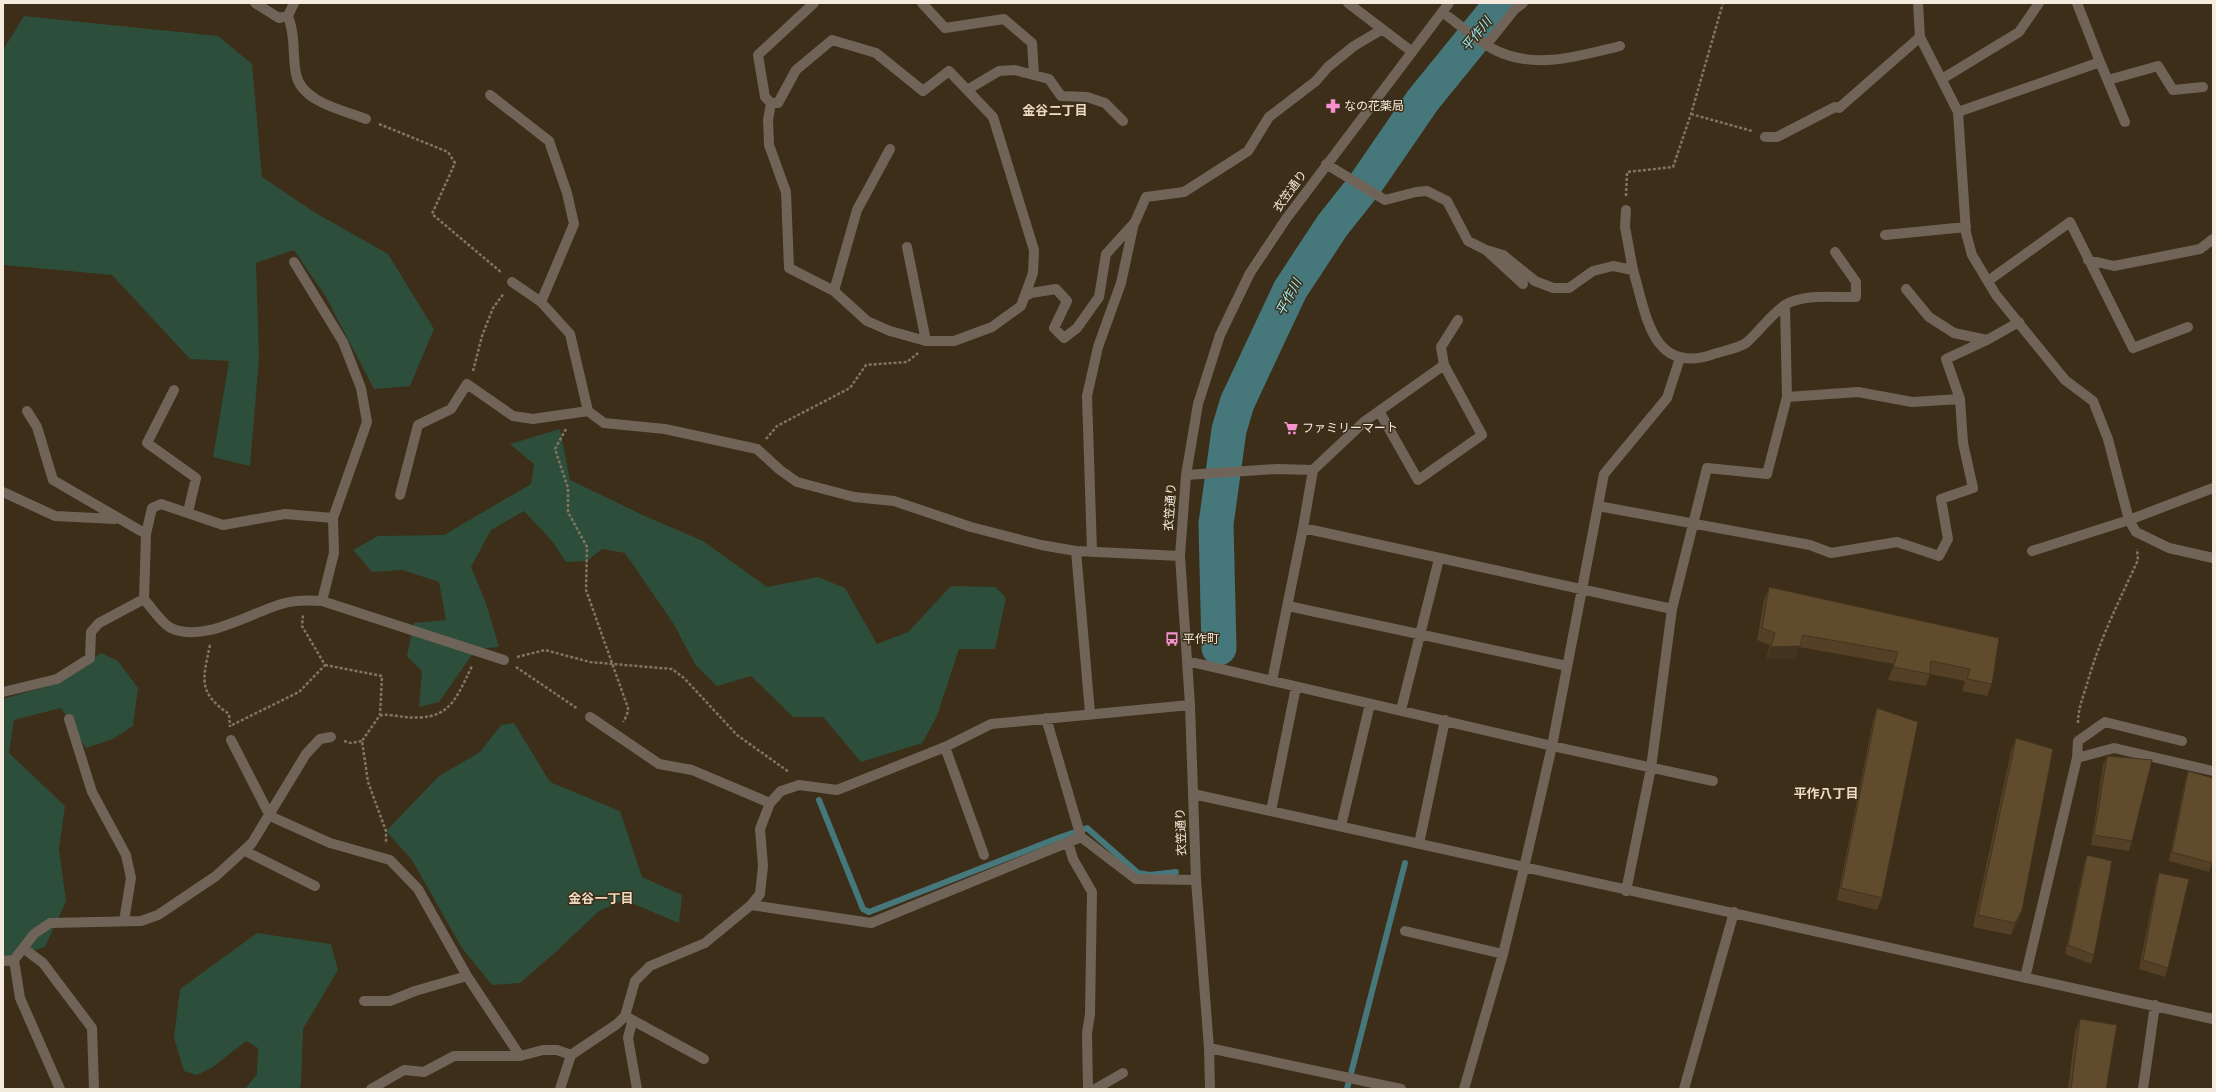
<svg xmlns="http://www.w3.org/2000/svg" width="2216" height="1092" font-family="Quicksand,'Noto Sans JP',sans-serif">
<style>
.green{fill:#2d4e3a}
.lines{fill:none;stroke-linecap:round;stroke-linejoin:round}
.stream{stroke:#46777b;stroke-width:6}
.river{stroke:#46777b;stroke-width:35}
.path{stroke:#817562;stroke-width:2.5;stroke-dasharray:3 2;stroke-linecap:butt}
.minor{stroke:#706458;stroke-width:10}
.wall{fill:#534026}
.shaded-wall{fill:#43341f}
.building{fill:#604b2c;stroke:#43341f}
.labels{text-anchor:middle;stroke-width:3;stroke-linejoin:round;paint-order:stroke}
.poi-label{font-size:12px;fill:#f4ebde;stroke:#3c2e18;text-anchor:start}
.street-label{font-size:12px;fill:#f4ebde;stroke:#3c2e18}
.water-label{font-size:13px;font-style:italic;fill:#9bf1f8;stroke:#3c2e18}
.neighbourhood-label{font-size:13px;font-weight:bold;fill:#efdcc2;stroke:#3c2e18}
</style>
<rect width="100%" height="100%" fill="#3c2e18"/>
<path class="green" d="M 24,16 L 218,36 L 252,64 L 262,177 L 314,212 L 388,254 L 434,329 L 410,386 L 374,389 L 326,297 L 294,250 L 256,263 L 259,359 L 250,466 L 213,457 L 229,361 L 190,359 L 112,275 L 3,265 L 3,50 Z
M 560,429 L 570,480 L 647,517 L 703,541 L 767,587 L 818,577 L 845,588 L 877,644 L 908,632 L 951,586 L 996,587 L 1006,598 L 995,649 L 959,649 L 937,716 L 922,743 L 861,762 L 823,717 L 793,717 L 751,676 L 717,686 L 695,664 L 673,623 L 625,553 L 602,549 L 587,561 L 566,562 L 552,541 L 524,511 L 491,530 L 471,567 L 486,603 L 499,647 L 476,649 L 439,702 L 419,707 L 422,671 L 407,656 L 414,623 L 446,620 L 439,582 L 403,570 L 372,572 L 353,550 L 378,536 L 444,535 L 531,484 L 534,464 L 510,444 Z
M 101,653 L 118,661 L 138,688 L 133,726 L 113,739 L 86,748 L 61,708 L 14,720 L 9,753 L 65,806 L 59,849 L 66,901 L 45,947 L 3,960 L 3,699 L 55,684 Z
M 514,723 L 550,782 L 620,811 L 642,877 L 682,895 L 679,923 L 624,900 L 599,911 L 559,949 L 520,983 L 492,985 L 462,948 L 412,860 L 386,831 L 439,776 L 480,752 L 501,725 Z
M 257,933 L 331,944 L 338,970 L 303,1029 L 301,1086 L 298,1089 L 245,1089 L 257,1074 L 258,1048 L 246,1041 L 213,1067 L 197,1075 L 184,1071 L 174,1038 L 180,989 Z"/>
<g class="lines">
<path class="stream" d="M 819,800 L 863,909 L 869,912 L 1058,838 L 1087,828 L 1138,873 L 1150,875 L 1176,872
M 1347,1089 L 1405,863"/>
<path class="river" d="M 1219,648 L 1216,524 L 1229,430 L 1237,403 L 1290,290 L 1332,226 L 1366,183 L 1423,100 L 1502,3"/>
<path class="path" d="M 1691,114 L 1752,131
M 379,124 L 448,152 L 455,163 L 432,214 L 502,273
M 1626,196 L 1627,172 L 1673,167 L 1691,114 L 1723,3
M 473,371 L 482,336 L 493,308 L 504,293
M 566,429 L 555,449 L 568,488 L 568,512 L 587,547 L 586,590 L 628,708 L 627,715 L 623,722
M 766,439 L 777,426 L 850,388 L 866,365 L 907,362 L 918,353
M 210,645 C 203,679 197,692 229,714 L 230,727
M 517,657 L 545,650 L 590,662 L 672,669 L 684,678 L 737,735 L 789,772
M 325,665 L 382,676 L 380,715 L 362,741 L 368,782 L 386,831 L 386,844
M 516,667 L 578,709
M 380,716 C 385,713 396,716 404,717 C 449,721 454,703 472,666
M 2078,723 C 2078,709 2083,697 2087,684 C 2099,641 2119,601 2138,560 L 2137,549
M 232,725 L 299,692 L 325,665 L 302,626 L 303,615
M 344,741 L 351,743 L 362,741"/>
<path class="minor" d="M 255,3 L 279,18 L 288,16
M 294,3 L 288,16 C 296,37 292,53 296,74 C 301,102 343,110 366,119
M 922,3 L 945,28 L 1004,19 L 1032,43 L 1034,74
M 1348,3 L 1411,51
M 1918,3 L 1920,37 L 1958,112 L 1966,233 L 1972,255 L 1996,295 L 2065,380 L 2093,401 L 2108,439 L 2129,520 L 2136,532 L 2169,548 L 2213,558
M 2077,3 L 2100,62
M 1442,12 C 1459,24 1476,40 1495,50 C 1535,70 1579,56 1620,46
M 1487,44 L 1515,9 L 1523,3
M 1942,79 L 2019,32 L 2039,3
M 2108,80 L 2158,66 L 2173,90 L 2203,87
M 967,90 L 999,71 L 1015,70 L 1049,79 L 1061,96 L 1087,97 L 1105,103 L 1123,121
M 490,95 L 549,141 L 567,193 L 574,224 L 541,302
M 771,103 L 768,120 L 769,145 L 786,192 L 789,268 L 834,291 L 867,321 L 890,331 L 926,341 L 954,341 L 992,327 L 1021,306 L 1033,273 L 1034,250 L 993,117 L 949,71 L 923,91 L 876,53 L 832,40 L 796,70 L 778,103 L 771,103 L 765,97 L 758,55 L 814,3
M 1958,112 L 2100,62 L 2125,122
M 1765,137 L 1777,137 L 1835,107 L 1839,108 L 1920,37
M 1326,164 L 1385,200 L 1416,192 L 1427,191 L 1447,201 L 1468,241 L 1486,250 L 1523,284
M 1626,210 L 1625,227 L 1633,270
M 1885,235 L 1966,227
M 907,247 L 926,341
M 1486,250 L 1503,255 L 1535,281 L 1553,288 L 1569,288 L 1593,271 L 1613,266 L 1633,270 C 1646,313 1651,374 1711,355 C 1721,351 1737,349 1746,343 C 1759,332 1770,315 1785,305 C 1804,293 1835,298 1856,297 L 1856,282 L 1835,252
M 2088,260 L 2114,266 L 2200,249 L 2213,239
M 294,262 L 343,342 L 361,388 L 367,422 L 333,518 L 334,553 L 322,601
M 1988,281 L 2070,222 L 2133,348 L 2188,327
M 512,282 L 541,302 L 570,334 L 588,411 L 604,423 L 665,429 L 757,449 L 780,470 L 797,482 L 854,497 L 894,501 L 971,527 L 1041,545 L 1076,551 L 1180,556
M 1906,289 L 1929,317 L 1954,333 L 1987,340
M 834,291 L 857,210 L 890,149
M 1024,297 L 1031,293 L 1056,289 L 1067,301 L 1054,328 L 1064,338 L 1077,328 L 1099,297 L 1106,254 L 1135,222 L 1146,197 L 1184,192 L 1248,151 L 1269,117 L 1316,81 L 1328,67 L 1354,46 L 1381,30
M 174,390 L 147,443 L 196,478 L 188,512
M 1787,397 L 1858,392 L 1912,402 L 1960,399
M 27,411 L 37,427 L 53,480 L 146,534
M 1379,411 L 1418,480 L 1482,435 L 1444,365 L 1441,347 L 1458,320
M 1186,475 L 1277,469 L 1313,470 L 1365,421 L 1444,365
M 3,492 L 55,516 L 115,519
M 400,495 L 418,425 L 451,409 L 467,384 L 513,416 L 533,419 L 588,411
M 1598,506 L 1810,545 L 1831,553 L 1897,542 L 1939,556 L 1948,539 L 1941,499 L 1973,488 L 1963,443 L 1960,399 L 1946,359 L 1987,340 L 2019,322
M 333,518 L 285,514 L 223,525 L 161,504 L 152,508 L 146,534 L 144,599 C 150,606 163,625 171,628 C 204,644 253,611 285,603 C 297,600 310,600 322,601 L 504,660
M 1303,528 L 1313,470
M 1076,551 L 1090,713
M 1092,551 L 1087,396 L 1098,347 L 1121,283 L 1134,223
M 2032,551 L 2129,520 L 2213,488
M 1288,606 L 1567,666
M 1187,661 L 1552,746 L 1713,781
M 1272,681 L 1303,528 L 1672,609
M 3,692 L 57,679 L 90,658 L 91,632 L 99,623 L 144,599
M 1401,710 L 1439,559
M 590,717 L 659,764 L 692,770 L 770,803
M 1046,718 L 1081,837 L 1136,879 L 1196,880
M 69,719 L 92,792 L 126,855 L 131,878 L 124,921
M 231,740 L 270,816 L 330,843 L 390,860 L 418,889 L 467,976 L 520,1056
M 945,747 L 984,855
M 2077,758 L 2078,741 L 2105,722 L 2182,741
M 1193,794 L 2213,1019
M 1271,811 L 1296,687
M 1341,826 L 1370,704
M 1068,842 L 1073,859 L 1092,892 L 1090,1014 L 1087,1033 L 1088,1089
M 1419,844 L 1445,720
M 245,851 L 315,886
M 1626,891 L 1651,768 L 1672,609 L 1707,468 L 1767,474 L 1787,397 L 1785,305
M 751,905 L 871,923 L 1081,837
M 1405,931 L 1503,954
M 23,948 L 43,963 L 92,1028 L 94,1089
M 3,961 L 14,960
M 2025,978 L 2077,758 L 2114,748 L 2213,771
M 364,1001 L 390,1001 L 415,991 L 467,976
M 625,1016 L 704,1059
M 632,1022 L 628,1038 L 637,1089
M 1209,1048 L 1401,1089
M 60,1089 L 20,998 L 14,960 L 34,934 L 50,923 L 141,921 L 158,915 L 216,876 L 252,843 L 306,754 L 320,739 L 331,737
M 371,1089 L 404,1070 L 424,1072 L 454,1056 L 520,1056 L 543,1050 L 557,1050 L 571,1055
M 560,1089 L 571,1055 L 617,1024 L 625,1016 L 635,981 L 650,966 L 705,943 L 751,905 L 760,894 L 763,866 L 760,829 L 770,803 L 781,791 L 799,785 L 837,790 L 945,747 L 991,724 L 1190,705
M 1095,1089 L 1123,1073
M 1210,1089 L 1209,1048 L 1196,880 L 1190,705 L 1180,556 L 1186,475 L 1198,404 L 1220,335 L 1250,273 L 1286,219 L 1449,3
M 1464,1089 L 1503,954 L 1524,868 L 1552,746 L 1604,474 L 1667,398 L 1680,358
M 1684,1089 L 1734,912
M 2143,1089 L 2155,1005"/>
</g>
<path class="wall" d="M 1769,587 L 1999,638 L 1992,684 L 1987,696 L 1962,691 L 1965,681 L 1930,674 L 1926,686 L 1888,680 L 1894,664 L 1799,647 L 1795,659 L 1766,659 L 1770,645 L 1757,640 L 1764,600 Z
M 1877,708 L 1882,898 L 1877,910 L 1837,900 L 1873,720 Z
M 2016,738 L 2022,910 L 2018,922 L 2011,935 L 1973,927 L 2011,751 Z
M 2107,756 L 2132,841 L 2129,851 L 2091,845 L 2103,765 Z
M 2188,771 L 2212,863 L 2209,872 L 2169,861 L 2185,781 Z
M 2087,855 L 2094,955 L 2091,964 L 2065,954 L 2084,864 Z
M 2159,873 L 2168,968 L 2165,977 L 2139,969 L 2156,883 Z
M 2080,1019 L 2106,1089 L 2068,1089 L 2075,1032 Z"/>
<path class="shaded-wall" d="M 1800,646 L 1795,659 L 1766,659 L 1771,647 Z
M 2022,910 L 2018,922 L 2011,935 L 2015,923 Z"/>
<path class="building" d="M 1769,587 L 1999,638 L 1992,684 L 1967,679 L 1970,669 L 1931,661 L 1930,674 L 1893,667 L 1898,652 L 1803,635 L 1800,646 L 1771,647 L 1775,633 L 1762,628 Z
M 1877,708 L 1918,722 L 1882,898 L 1841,888 Z
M 2016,738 L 2053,749 L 2022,910 L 2015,923 L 1978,915 Z
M 2107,756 L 2152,760 L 2132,841 L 2094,835 Z
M 2188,771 L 2213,778 L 2213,859 L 2212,863 L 2172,852 Z
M 2087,855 L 2112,861 L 2094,955 L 2068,945 Z
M 2159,873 L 2189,879 L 2168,968 L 2143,960 Z
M 2080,1019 L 2117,1025 L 2106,1089 L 2071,1089 Z"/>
<defs>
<symbol id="pharmacy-bare" viewBox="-9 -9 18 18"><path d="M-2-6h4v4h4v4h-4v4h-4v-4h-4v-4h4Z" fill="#f690cf" stroke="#3c2e18" stroke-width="2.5" paint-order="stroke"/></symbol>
<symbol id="supermarket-bare" viewBox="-9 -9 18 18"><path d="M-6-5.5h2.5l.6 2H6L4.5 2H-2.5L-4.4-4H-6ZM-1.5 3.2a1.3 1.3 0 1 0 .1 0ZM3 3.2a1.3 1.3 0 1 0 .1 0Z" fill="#f690cf" stroke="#3c2e18" stroke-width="2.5" paint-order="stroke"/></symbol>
<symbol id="bus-bare" viewBox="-9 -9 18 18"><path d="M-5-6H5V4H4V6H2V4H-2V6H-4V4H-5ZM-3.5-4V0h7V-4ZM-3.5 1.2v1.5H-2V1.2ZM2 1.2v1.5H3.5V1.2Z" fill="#f690cf" stroke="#3c2e18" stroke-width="2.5" paint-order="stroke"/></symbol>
</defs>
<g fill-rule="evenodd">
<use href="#pharmacy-bare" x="1323" y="96" width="20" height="20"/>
<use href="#supermarket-bare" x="1281" y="418" width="20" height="20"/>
<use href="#bus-bare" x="1162" y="629" width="20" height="20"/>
</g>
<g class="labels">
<g class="poi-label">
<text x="1344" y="110">なの花薬局</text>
<text x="1302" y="432">ファミリーマート</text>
<text x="1183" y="643">平作町</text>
</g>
<g class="street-label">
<text transform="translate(1290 191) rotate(-54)" y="4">衣笠通り</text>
<text transform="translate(1170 507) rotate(-86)" y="4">衣笠通り</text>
<text transform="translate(1181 832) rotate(-92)" y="4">衣笠通り</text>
</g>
<g class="water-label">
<text transform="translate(1476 34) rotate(-51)" y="5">平作川</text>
<text transform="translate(1288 297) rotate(-62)" y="5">平作川</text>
</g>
<g class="neighbourhood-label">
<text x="1055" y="115">金谷二丁目</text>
<text x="1826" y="798">平作八丁目</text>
<text x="601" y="903">金谷一丁目</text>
</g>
</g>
<rect width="2216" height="1092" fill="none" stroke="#f4ebde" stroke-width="8"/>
</svg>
